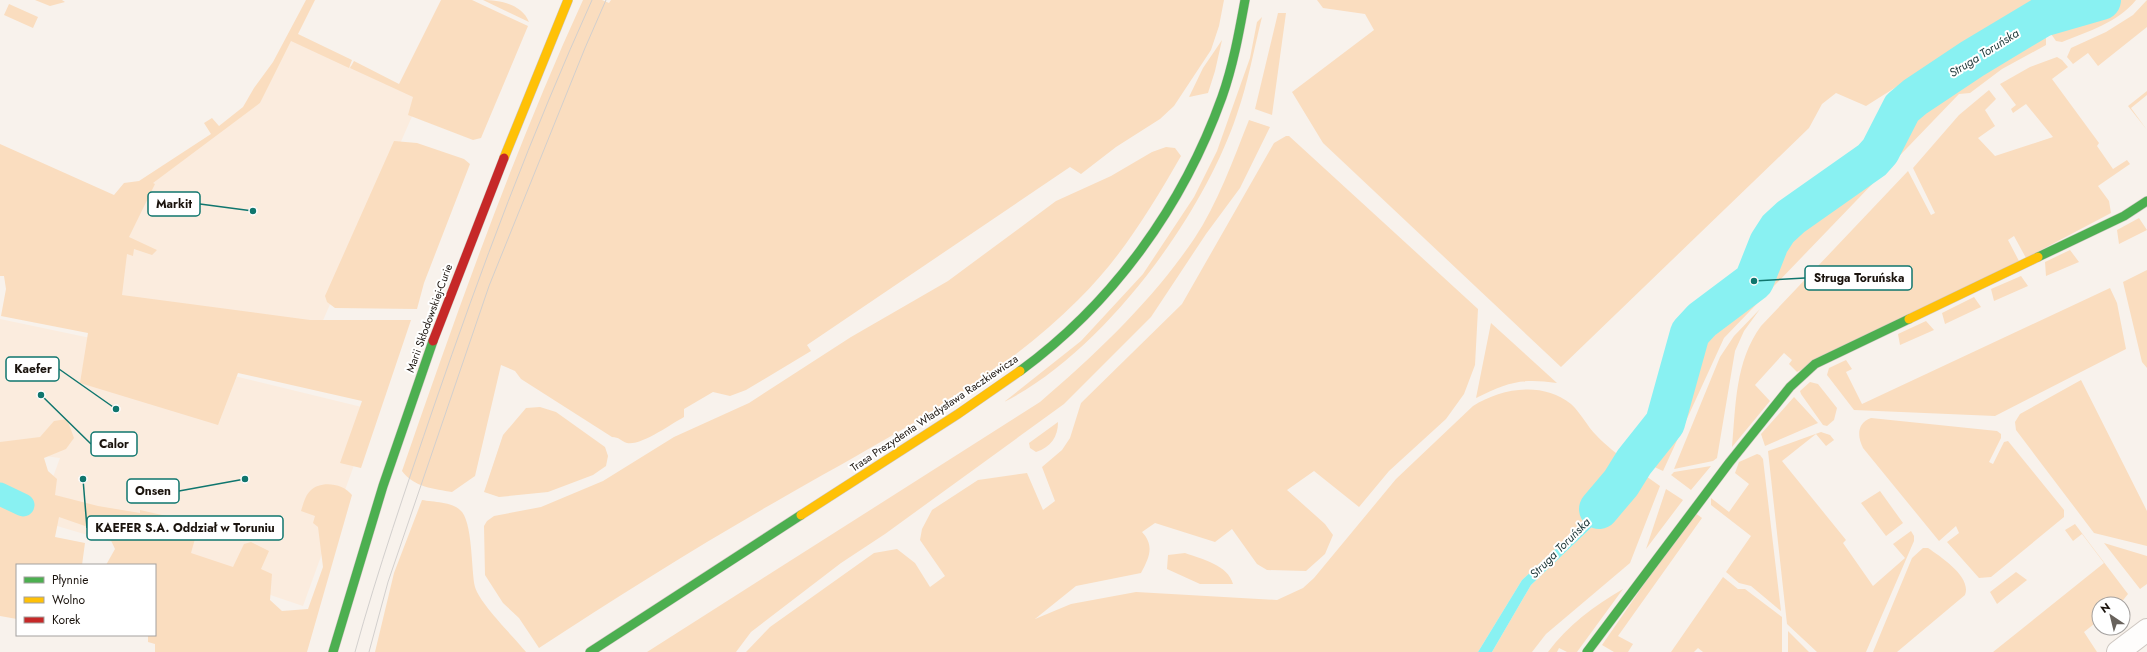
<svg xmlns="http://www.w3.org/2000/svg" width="2147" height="652" font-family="Jost,sans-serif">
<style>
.built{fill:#fbecde}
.green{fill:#faddbf}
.water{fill:#89f1f2}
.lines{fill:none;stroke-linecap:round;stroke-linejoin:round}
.canal{stroke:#89f1f2;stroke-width:23}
.river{stroke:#89f1f2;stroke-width:40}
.street-casing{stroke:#cec7c1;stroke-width:24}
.fast-casing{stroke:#cec7c1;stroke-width:10}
.slow-casing{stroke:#cec7c1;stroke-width:10}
.jam-casing{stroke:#cec7c1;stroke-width:10}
.street{stroke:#fefdfc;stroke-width:22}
.fast{stroke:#4caf50;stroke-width:9}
.slow{stroke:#ffc107;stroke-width:9}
.jam{stroke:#c62828;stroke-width:9}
.tram{stroke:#d2cfcd;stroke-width:1}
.labels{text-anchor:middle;stroke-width:4;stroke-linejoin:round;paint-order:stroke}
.street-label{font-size:11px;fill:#1b140e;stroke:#fff}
.water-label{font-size:12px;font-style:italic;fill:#233c3d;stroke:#fff}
.leader{fill:none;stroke:#0f766e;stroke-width:1.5}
.callout-dot{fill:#0f766e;stroke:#fff;stroke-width:1.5}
.callout{fill:#fff;stroke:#0f766e;stroke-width:1.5}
.callout-label{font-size:12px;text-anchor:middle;font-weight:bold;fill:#1b140e}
</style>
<rect width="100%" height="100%" fill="#f8f2ec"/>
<path class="built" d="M 291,38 L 420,98 L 321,325 L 117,298 L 121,241 L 150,181 L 260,103 Z
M 0,319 L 100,340 L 164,359 L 374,410 L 303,606 L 128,547 L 37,520 L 60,458 L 0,450 Z"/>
<path class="green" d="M 35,0 L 62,0 L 65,2 L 50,6 Z
M 306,0 L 315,0 L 298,34 L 352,60 L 349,68 L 291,41 L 260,103 L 153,183 L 155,184 L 129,237 L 157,250 L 152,255 L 134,249 L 133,256 L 127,254 L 122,295 L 310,320 L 411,320 L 361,468 L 340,463 L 362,401 L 238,373 L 218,425 L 80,383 L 88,333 L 1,316 L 6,289 L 4,276 L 0,276 L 0,144 L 114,195 L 124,183 L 139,181 L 211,134 L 204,123 L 212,118 L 219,126 L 243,107 L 254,88 L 273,62 Z
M 441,0 L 472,0 L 528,26 L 481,138 L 473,140 L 408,115 L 413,97 L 350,68 L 354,61 L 399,84 Z
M 483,0 C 499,0 522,4 529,22 Z
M 583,0 L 602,0 L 609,3 L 611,0 L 1224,0 L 1219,26 L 1211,50 L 1174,106 L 1160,119 L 1116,147 L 1081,174 L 1070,167 L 807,345 L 811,351 L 746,390 L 730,396 L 713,392 L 684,409 L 684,417 C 671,424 641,446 627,443 C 621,441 619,437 612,437 L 521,379 L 515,371 L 501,365 L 475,476 L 452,492 C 435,489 413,487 402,471 C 457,312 513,153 583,0 Z
M 1317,0 L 2034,0 L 1866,106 L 1836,93 L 1822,104 L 1809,128 L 1561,367 L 1323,143 L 1292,92 L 1374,30 L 1365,14 L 1323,8 Z
M 2107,0 L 2136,0 C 2117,23 2089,31 2062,42 L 2056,41 L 2042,21 Z
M 2147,0 L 2147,27 L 2098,66 L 2088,53 L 2073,64 L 2067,57 L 2071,48 L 2106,32 L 2133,15 Z
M 9,4 L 38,17 L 33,28 L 4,15 Z
M 1278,13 L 1286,13 L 1272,115 L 1255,109 Z
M 1262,17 C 1254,49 1248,83 1237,114 C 1203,217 1102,353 1004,402 L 1081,341 L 1143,274 L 1194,197 L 1217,151 L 1250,58 L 1257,22 Z
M 2035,25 L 2046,38 L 2046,45 L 2002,69 L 1970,93 L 1959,94 L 1724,338 L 1663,471 L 1648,464 L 1662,445 L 1674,421 L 1688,348 L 1703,326 L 1743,295 L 1762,276 L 1785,230 L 1804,212 L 1875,163 L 1895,138 L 1909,112 L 1931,94 L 1989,52 Z
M 1222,40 L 1215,71 L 1208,93 L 1189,97 L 1203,68 Z
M 2057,57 L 2062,60 L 2068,67 L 2052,79 L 2099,143 L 2097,146 L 2113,169 L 2127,160 L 2130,164 L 2098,186 L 2109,201 L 2111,213 L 2026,258 L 2014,236 L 2008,240 L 2019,261 L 1797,372 L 1789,364 L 1792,360 L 1784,353 L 1755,385 L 1770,401 L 1732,447 C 1736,404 1735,362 1761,326 L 1908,171 L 1931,215 L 1935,213 L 1913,168 L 1959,115 L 1989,90 L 1996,99 L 1985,110 L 1995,126 L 1978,138 L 1995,156 L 2053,137 L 2026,104 L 2013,113 L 2011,109 L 2016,105 L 2000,84 L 2030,67 Z
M 2147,91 L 2147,95 L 2131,108 L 2147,130 L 2128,106 Z
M 1249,120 L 1270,127 L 1240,188 L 1206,234 L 1151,317 L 1064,404 L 885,534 L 841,563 L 751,632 L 736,652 L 647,652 L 1040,402 C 1097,353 1152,301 1194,239 C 1218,203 1233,160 1249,120 Z
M 1286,136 L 1289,136 L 1478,309 L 1475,365 L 1464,394 L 1446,419 L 1389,471 L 1359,507 L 1314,471 L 1287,490 L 1325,524 L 1333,535 L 1325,554 L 1306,571 L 1267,570 L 1257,564 L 1232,529 L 1215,542 L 1155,523 L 1142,532 C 1155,546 1149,558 1141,573 L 1076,586 L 1035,619 L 1071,604 L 1136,592 L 1277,600 L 1303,588 L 1314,578 L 1396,479 L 1473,406 C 1501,388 1543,381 1571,404 C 1581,413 1587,426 1596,435 C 1606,446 1618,454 1629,464 L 1584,522 L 1522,580 L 1478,652 L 746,652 L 770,627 L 874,553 L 897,549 L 915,563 L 930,587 L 945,576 L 920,540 L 922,529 L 932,510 L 978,480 L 1027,473 L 1043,510 L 1055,501 L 1042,467 L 1062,450 L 1070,438 L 1081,403 L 1182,304 L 1274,143 Z
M 394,141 L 417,143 L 464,159 L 470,164 L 424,283 L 417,309 L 335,308 L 327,302 L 325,296 Z
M 1166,147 L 1175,148 L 1181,156 C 1151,208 1121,258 1078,300 C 993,385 881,441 777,501 C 696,547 617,597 539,648 L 519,618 L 503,603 L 485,575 L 484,526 L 487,521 L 494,516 L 541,507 L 603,481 L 674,437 L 749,403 L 851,337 L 948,281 L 1056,201 L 1111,176 L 1152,152 Z
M 2139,218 L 2147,230 L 2119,244 L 2117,230 Z
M 2070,250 L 2079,262 L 2046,276 L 2045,262 Z
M 2147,270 L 2147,368 L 2142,362 L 2123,282 Z
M 2021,276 L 2028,286 L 1994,301 L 1991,289 Z
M 2110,288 L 2117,303 L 2126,349 L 1995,416 L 1854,410 L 1827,375 L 1829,368 L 1846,360 L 1852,369 L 1846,372 L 1862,404 Z
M 1974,297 L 1981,307 L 1945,324 L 1942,313 Z
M 1760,309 L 1744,331 L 1735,351 L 1717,458 L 1713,461 L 1674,469 L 1720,357 L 1734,336 Z
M 1926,321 L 1934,330 L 1900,345 L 1898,334 Z
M 1491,323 L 1557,383 C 1522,378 1508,382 1476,398 Z
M 2081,380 L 2147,511 L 2147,546 L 2094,533 L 2016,430 L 2015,422 L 2020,414 Z
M 1810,382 L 1818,384 L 1837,408 L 1834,420 L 1827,426 L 1823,425 L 1801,394 L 1800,391 Z
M 1794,397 L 1818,423 L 1765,446 L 1761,434 Z
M 540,407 L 556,412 L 605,447 L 608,456 L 606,466 L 593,475 L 548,492 L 499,497 L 484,492 L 503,435 L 526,408 Z
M 1871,418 L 1997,431 L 2001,434 L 2001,438 L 1989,462 L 1993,464 L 2004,442 L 2008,441 L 2064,510 L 2064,517 L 1991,577 L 1979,578 L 1947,542 L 1959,533 L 1956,526 L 1939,541 L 1863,448 C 1857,436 1857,423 1871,418 Z
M 67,419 L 74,438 L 66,449 L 44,458 L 48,471 L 57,479 L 55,495 L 98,506 L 140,513 L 140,510 L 193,522 L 195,519 L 200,521 L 191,553 L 233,567 L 244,544 L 251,542 L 269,551 L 261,569 L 272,574 L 270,600 L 282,611 L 308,609 L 323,567 L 318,527 L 313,523 L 315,516 L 301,511 C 303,505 305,496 310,491 C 320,480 343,483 352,495 L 307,652 L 155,652 L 155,644 L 148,642 L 148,635 L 155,635 L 155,565 L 106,565 L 115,549 L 108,534 L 59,517 L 55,537 L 85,543 L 82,565 L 17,565 L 17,619 L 0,616 L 0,442 L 40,437 L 54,421 Z
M 1058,422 C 1058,437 1051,447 1036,452 L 1030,448 L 1029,443 Z
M 1821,432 L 1830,435 L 1834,440 L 1826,446 L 1816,434 L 1782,461 L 1846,540 L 1843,543 L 1873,586 L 1905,558 L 1893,544 L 1911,531 L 1914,536 L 1914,541 L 1866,652 L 1817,652 L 1787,624 L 1768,451 Z
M 1757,454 L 1760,455 L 1763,459 L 1781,611 L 1751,586 L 1739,583 L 1726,572 L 1751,536 L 1711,505 L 1711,498 L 1729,512 L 1749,484 L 1735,473 L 1739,462 Z
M 1711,466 L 1691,490 L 1671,475 L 1674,472 Z
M 1636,469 L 1660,486 L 1630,563 L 1546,634 L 1532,652 L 1492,652 L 1531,585 L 1595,524 Z
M 1666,489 L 1683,500 L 1646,549 Z
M 1880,491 L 1903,523 L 1886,536 L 1861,503 Z
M 422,500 C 433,502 452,502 460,510 C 473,520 471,571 475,587 C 480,604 514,637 526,652 L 375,652 L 394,573 Z
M 1694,512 L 1702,518 L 1618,636 L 1633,644 L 1628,652 L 1614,652 L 1602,645 Z
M 2075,524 L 2128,594 L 2120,604 L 2099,604 L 2099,620 L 2084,632 L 2097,652 L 1993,652 L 2104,563 L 2082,534 L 2073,541 L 2065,530 Z
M 2104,543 L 2147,556 L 2147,584 L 2140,589 Z
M 1923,548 L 1928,548 C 1941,557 1972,577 1965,595 L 1897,652 L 1873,652 L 1912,558 Z
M 1185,553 C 1202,559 1228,565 1233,584 L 1200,584 L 1167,569 L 1168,555 Z
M 2016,572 L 2027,580 L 1997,604 L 1990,592 Z
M 1723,577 L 1738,589 L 1745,589 L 1782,617 L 1782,652 L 1703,652 L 1698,648 L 1694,652 L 1671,652 Z
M 1623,589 L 1577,652 L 1567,652 L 1559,648 L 1557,652 L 1548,652 C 1568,625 1594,606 1623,589 Z
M 1788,631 L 1809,652 L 1788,652 Z"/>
<path class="water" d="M 1629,464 L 1636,469 L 1595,524 L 1531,585 L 1492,652 L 1478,652 L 1522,580 L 1584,522 Z"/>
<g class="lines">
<path class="canal" d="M 0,494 L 23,505"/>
<path class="river" d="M 1599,509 L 1621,483 L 1634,462 L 1665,423 L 1690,333 L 1702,320 L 1754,281 L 1769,243 L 1778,229 L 1791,217 L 1872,160 L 1880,151 L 1902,108 L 1915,97 L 1972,59 L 2042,17 L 2101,0"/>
<defs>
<path id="street" d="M 2118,652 L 2147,630"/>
<path id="fast" d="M 2038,257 L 2124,216 L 2147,201
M 1020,371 C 1113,303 1183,206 1222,97 C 1233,66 1239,33 1245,0
M 333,652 L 383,486 L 433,341
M 590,652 L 801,515
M 1587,652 L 1729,463 L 1790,387 L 1815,364 L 1909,319"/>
<path id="slow" d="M 504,158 L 568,0
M 1909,319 L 2038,257
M 801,515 L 958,414 L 1020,371"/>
<path id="jam" d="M 433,341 L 504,158"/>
</defs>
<use href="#street" class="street-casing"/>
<use href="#fast" class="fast-casing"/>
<use href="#slow" class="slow-casing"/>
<use href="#jam" class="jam-casing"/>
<use href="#street" class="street"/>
<use href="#fast" class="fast"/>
<use href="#slow" class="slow"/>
<use href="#jam" class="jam"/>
<path class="tram" d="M 355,652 C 378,569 406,488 434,406 C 481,269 532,133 592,0
M 369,652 L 388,582 L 489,286 L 585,48 L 606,0"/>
</g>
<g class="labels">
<g class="street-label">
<text transform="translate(429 318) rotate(-70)" y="4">Marii Skłodowskiej-Curie</text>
<text transform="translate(934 413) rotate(-34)" y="4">Trasa Prezydenta Władysława Raczkiewicza</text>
</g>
<g class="water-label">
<text transform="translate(1984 53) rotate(-32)" y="4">Struga Toruńska</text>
<text transform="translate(1560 548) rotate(-45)" y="4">Struga Toruńska</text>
</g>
</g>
<path class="leader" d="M253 211L200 204M1754 281L1805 278M116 409L59 369M41 395L91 444M245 479L179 491M83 479L87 528"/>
<g class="callout-dot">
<circle cx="253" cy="211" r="4"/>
<circle cx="1754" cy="281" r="4"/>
<circle cx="116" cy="409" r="4"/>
<circle cx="41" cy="395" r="4"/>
<circle cx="245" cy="479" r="4"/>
<circle cx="83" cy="479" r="4"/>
</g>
<g class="callout">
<rect x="148" y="192" width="52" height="24" rx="4"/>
<rect x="1805" y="266" width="107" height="24" rx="4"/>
<rect x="6" y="357" width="53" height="24" rx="4"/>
<rect x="91" y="432" width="46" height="24" rx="4"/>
<rect x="127" y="479" width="52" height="24" rx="4"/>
<rect x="87" y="516" width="196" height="24" rx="4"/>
</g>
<g class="callout-label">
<text x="174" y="208">Markit</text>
<text x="1859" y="282">Struga Toruńska</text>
<text x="33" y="373">Kaefer</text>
<text x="114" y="448">Calor</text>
<text x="153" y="495">Onsen</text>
<text x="185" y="532">KAEFER S.A. Oddział w Toruniu</text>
</g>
<rect x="16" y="564" width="140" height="72" fill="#ffffff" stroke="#a4a19f"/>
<rect x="24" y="577" width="20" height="6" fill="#4caf50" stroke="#a4a19f"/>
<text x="52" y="584" font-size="12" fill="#1b140e">Płynnie</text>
<rect x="24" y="597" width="20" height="6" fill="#ffc107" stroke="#a4a19f"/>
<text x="52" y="604" font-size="12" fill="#1b140e">Wolno</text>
<rect x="24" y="617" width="20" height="6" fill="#c62828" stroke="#a4a19f"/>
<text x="52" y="624" font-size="12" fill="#1b140e">Korek</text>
<g transform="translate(2111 616) rotate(325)"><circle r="19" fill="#ffffff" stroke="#a4a19f"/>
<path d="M0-3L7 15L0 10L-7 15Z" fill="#68625c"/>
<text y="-6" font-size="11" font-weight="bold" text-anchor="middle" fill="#1b140e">N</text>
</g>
</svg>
